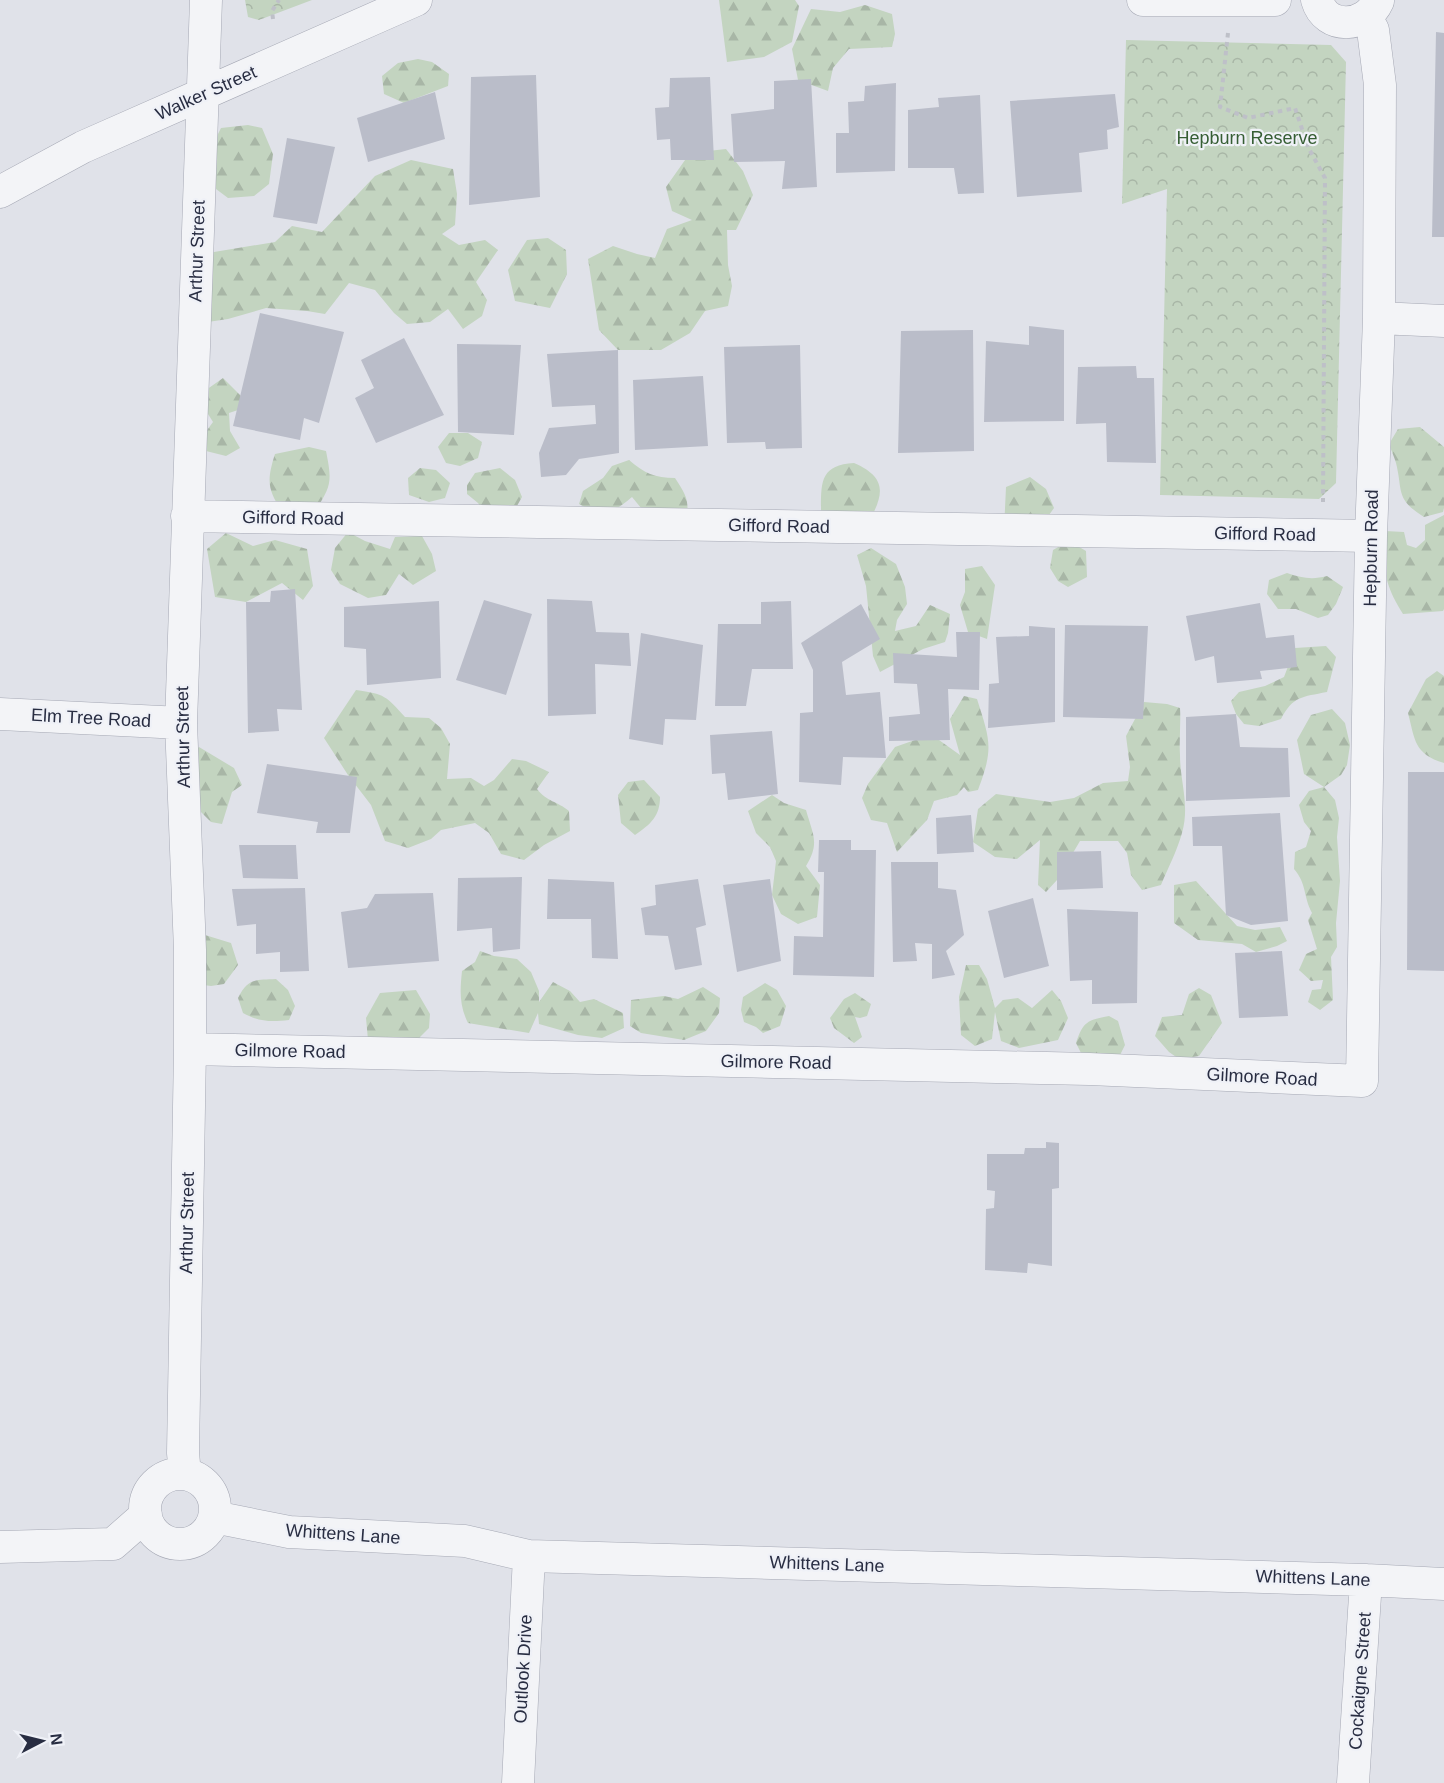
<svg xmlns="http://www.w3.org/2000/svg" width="1444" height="1783" font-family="Helvetica,sans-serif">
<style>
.forest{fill:url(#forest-firs)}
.park{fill:url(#park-crowns)}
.building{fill:#babdc9}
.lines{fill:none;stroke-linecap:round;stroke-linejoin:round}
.minor-casing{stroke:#a5a8b4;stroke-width:33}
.path{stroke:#bec0c8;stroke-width:4;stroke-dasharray:4.5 4.5;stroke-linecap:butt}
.minor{stroke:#f3f4f7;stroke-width:32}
.labels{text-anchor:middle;stroke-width:4.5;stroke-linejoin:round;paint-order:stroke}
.street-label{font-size:18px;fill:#282d42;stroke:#eff1f7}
.park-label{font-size:18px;fill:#365e34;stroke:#eff1f7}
</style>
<defs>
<pattern id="forest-firs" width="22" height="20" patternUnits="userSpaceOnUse" patternTransform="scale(1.5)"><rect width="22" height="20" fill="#c3d4c0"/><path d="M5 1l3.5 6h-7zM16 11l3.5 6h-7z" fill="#a8b6a6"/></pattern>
<pattern id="park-crowns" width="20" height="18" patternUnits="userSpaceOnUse" patternTransform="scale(1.5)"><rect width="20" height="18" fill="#c3d4c0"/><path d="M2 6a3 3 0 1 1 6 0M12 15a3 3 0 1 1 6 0" fill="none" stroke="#a8b6a6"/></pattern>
</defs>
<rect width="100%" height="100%" fill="#e0e2e9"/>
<path class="forest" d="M 719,0 L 795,0 L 799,6 L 792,42 L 764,57 L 727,62 Z
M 865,5 L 892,14 L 895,34 L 892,47 L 849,49 L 833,68 L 828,91 L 798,80 L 792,49 L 811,9 L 840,12 Z
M 418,59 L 432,62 L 449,74 L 448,86 L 404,103 L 384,94 L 382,76 L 398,63 Z
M 248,125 L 262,128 L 273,154 L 269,184 L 254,196 L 228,198 L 208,183 L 208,154 L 221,128 Z
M 726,149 L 743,171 L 753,195 L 736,230 L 727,230 L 728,265 L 732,286 L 728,306 L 705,311 L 690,333 L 661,350 L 618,350 L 599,330 L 588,259 L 613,246 L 637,254 L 655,258 L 667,229 L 692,220 L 672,211 L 666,187 L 690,153 Z
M 411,160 L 453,169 L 457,194 L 455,225 L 442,234 L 459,245 L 485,240 L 498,250 L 476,282 L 487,300 L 482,316 L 463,329 L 448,309 L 430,322 L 407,324 L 394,313 L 375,290 L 349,283 L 325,314 L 307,311 L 266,308 L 228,319 L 201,323 L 208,253 L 275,242 L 292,226 L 322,232 L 375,176 Z
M 548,238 L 566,250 L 567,274 L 550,308 L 515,301 L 508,270 L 527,240 Z
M 223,378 L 241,396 L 238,410 L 229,413 L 230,431 L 240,448 L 226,456 L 206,451 L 202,437 L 213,422 L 203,406 L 206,390 Z
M 1420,427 L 1444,447 L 1444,508 L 1443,512 L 1424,517 C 1395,499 1403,491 1396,463 C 1394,456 1391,450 1389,444 L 1398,429 Z
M 449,433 L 468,433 L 482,442 L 478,458 L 460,466 L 446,463 L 438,447 Z
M 309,447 L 326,451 C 332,481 332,486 314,512 L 286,517 C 269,492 265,485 275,454 Z
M 629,460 C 644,473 655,478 675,478 C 686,495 689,499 687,519 L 646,514 L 632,497 C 612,514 603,518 579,504 L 583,491 L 603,478 L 612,466 Z
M 854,463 C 891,479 882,498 866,527 L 821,512 C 821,482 820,465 854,463 Z
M 420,468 L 436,470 L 450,483 L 445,498 L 429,502 L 409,495 L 408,478 Z
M 500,468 L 515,480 L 522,497 L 513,513 L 483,510 L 478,503 L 467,494 L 467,485 L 475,473 Z
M 1030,477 L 1046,489 L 1054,508 L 1044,522 L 1004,530 L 1006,487 Z
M 1444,515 L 1444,609 L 1443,611 L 1403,614 C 1383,582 1383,568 1385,531 L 1404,532 L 1407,545 L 1416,548 L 1425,540 L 1425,525 Z
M 348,532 L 365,541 L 390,549 L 395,537 L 422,536 L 432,554 L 436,571 L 413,585 L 399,574 L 386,595 L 368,598 L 340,584 L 331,570 L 335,548 Z
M 226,533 L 253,546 L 275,540 L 307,549 L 313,586 L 303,600 L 282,583 L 246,602 L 215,597 L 207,549 Z
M 1069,541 L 1086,551 L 1087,577 L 1068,587 L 1058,581 L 1050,568 L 1053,550 Z
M 871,548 L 896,564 L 905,587 L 907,604 L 897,620 L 895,631 L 916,626 L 930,605 L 950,614 L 948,633 L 945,642 L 923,649 L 880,672 L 873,656 L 866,586 L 857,555 Z
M 982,566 L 995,585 L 987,639 L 968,632 L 960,605 L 965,592 L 965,569 Z
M 1287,573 C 1302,578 1312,580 1327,576 L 1343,587 L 1336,604 L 1328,615 L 1318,618 L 1296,609 L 1278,609 L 1267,594 L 1269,580 Z
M 1326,646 L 1336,657 L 1327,692 C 1302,697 1293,696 1281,719 L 1259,726 L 1244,724 L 1236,714 L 1231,701 L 1239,692 L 1265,686 L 1284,677 L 1295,648 Z
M 1437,671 L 1444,676 L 1444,763 C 1414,754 1415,740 1408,713 L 1426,679 Z
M 356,690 C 385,694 386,696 405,717 L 429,718 L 441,728 L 450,744 L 447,779 L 471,778 L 484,786 L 494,780 L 512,759 L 526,761 L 549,772 L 537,789 C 547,802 557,801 569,811 L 570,831 L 544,845 L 524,860 L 501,854 L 489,833 L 475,823 L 441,830 L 431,839 L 408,848 L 385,841 L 371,805 L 348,775 L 324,738 Z
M 964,696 L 977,699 C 990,740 994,748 978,790 L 968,792 L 964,787 L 957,795 L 934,801 L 927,820 L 897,852 L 887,823 L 871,820 L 862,798 L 868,784 L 895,747 L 915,740 L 939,740 L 960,755 L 950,719 Z
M 1144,702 L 1167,704 L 1180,708 C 1181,724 1179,739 1180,755 C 1180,782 1190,805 1182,833 C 1177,851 1168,868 1161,885 L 1142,890 L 1131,875 L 1127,853 L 1118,841 L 1080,841 L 1057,880 L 1046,892 L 1038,885 L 1040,840 L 1017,859 L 995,857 L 973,842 L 978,809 L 996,794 L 1050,802 L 1074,798 L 1103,783 L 1128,781 L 1130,767 L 1126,736 Z
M 1332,709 L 1345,723 L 1350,745 L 1347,765 L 1341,775 L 1324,787 L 1335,800 L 1339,818 L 1337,837 L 1340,881 L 1336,923 L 1337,947 L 1331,957 L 1333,1000 L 1320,1010 L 1308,1002 L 1312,990 L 1321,989 L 1323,980 L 1311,981 L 1299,970 L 1306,954 L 1317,949 L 1308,920 L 1312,913 C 1303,896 1307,884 1294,869 L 1295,852 L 1306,847 L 1311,831 L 1304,822 L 1299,805 L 1309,791 L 1324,787 L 1304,774 L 1297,740 L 1311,715 Z
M 199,747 L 234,768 L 242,785 L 232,792 L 222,824 L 211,822 L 200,811 L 183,762 Z
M 644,780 L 660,797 C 660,816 651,824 635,835 L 621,823 L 618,795 L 628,782 Z
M 772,795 L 784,803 L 806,810 C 813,835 820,843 806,866 L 820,885 L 817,917 L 798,924 L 781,914 L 772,895 L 776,861 L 770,847 L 756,833 L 748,811 Z
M 1196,881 L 1237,926 L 1255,930 L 1280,927 L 1287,941 L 1277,946 L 1256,952 L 1242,944 L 1198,940 L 1174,923 L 1174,885 Z
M 205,935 L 231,943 L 238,965 L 224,984 L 211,986 L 196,984 Z
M 480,951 L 494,956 L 517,959 L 531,972 L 539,991 L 539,1002 L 553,982 L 570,991 L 580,1002 L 594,999 L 623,1013 L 624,1028 L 602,1038 L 578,1035 L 539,1024 L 538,1013 L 529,1033 L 468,1023 C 459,1005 460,990 462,971 L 475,962 Z
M 966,965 L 979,965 L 987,979 L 995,1008 L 1003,1000 L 1018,998 L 1032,1008 L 1052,990 L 1061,1001 L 1068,1018 L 1058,1040 L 1019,1048 L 1001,1041 L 995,1012 L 992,1039 L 975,1046 L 961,1035 L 959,997 Z
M 276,979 L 288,990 L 295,1006 L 289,1020 C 271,1022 259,1022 243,1013 L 238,998 C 248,978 255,980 276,979 Z
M 765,983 L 777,990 L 786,1006 L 780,1026 L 763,1033 L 756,1027 L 744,1022 L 741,1010 L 743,997 Z
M 703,987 L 720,998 L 719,1013 L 706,1031 L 684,1040 L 641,1033 L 630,1026 L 631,1000 L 664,996 L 678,999 Z
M 1199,988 L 1211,995 L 1222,1023 L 1199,1056 L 1179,1059 L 1169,1052 L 1155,1036 L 1162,1017 L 1182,1015 L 1189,994 Z
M 416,990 L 430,1014 L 429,1028 L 409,1048 L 368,1040 L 366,1018 L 380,993 Z
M 855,993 L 871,1004 L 867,1016 L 860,1018 L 855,1017 L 862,1037 L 854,1043 L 834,1028 L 830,1018 L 844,999 Z
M 1109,1016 L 1118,1021 L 1125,1045 L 1118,1059 L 1089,1069 L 1076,1043 C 1083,1022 1087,1020 1109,1016 Z"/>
<path class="park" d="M 245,0 L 312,0 L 259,20 L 248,17 Z
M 1126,40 L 1331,45 L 1346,62 L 1336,483 L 1319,499 L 1160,495 L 1167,189 L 1122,204 Z"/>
<path class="building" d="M 1436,32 L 1444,33 L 1444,237 L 1432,237 Z
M 536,75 L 540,197 L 469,205 L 471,77 Z
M 710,77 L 714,160 L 671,160 L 670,139 L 657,140 L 655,108 L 669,107 L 670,78 Z
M 811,79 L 817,187 L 782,189 L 785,161 L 734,162 L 731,114 L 774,109 L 774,81 Z
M 896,83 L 895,171 L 836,173 L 836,133 L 849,133 L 848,102 L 864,101 L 865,86 Z
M 435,92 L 445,139 L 368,162 L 357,118 Z
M 1115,94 L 1119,127 L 1107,130 L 1108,149 L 1079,153 L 1082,192 L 1017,197 L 1010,101 Z
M 980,95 L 984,193 L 958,194 L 954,168 L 908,168 L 908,110 L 939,107 L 938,98 Z
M 287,138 L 335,147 L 317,224 L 273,217 Z
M 260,313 L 344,332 L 319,423 L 304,418 L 300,440 L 233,426 Z
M 1029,326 L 1064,330 L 1064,421 L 984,422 L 986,341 L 1029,345 Z
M 973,330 L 974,451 L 898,453 L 901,331 Z
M 404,338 L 444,415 L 376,443 L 355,398 L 374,388 L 361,360 Z
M 457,344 L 521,345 L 514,435 L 458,432 Z
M 800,345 L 802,448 L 766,449 L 765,442 L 727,443 L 724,347 Z
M 618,350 L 619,453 L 579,459 L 566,475 L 541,477 L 539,453 L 549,428 L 596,424 L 595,405 L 552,407 L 547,354 Z
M 1136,366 L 1137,378 L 1154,378 L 1156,463 L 1107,462 L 1106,423 L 1076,424 L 1078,367 Z
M 703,376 L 708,446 L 635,450 L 633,380 Z
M 295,589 L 302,710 L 277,709 L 279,731 L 248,733 L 246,602 L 270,602 L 271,591 Z
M 547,599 L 592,601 L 596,632 L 629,633 L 631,666 L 595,664 L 596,714 L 548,716 Z
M 484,600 L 532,614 L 506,695 L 456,680 Z
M 439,601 L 441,678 L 367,685 L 366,649 L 344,647 L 344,607 Z
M 791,601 L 793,669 L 752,669 L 746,706 L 715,706 L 718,624 L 761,624 L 761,602 Z
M 1260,603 L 1266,638 L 1294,635 L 1297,667 L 1260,671 L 1262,679 L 1217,683 L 1214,656 L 1195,661 L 1186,616 Z
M 861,604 L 880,639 L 842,662 L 846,695 L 880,692 L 886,758 L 843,757 L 841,785 L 799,782 L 800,713 L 813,712 L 813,670 L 801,643 Z
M 1065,625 L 1148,626 L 1143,719 L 1063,717 Z
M 1029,626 L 1055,628 L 1055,722 L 988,728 L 989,684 L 999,683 L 996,637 L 1029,636 Z
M 956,632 L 980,632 L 979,690 L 948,689 L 950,740 L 889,741 L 889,717 L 920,714 L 917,684 L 894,683 L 893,653 L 957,657 Z
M 641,633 L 703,645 L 696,720 L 665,719 L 663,745 L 629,739 Z
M 1236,714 L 1240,747 L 1288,748 L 1290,797 L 1186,801 L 1186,717 Z
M 772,731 L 778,794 L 728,800 L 725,773 L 712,774 L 710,735 Z
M 267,764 L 357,777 L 350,833 L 316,833 L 318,822 L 257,813 Z
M 1408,772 L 1444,772 L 1444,971 L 1407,970 Z
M 1280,813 L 1288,921 L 1251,925 L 1226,915 L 1222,846 L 1193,846 L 1192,817 Z
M 971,815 L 974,852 L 937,854 L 936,818 Z
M 819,840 L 851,840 L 851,850 L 876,850 L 874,977 L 793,975 L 794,936 L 823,937 L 824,872 L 818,872 Z
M 239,845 L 296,845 L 298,879 L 243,878 Z
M 1101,851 L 1103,888 L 1057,890 L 1057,852 Z
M 891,862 L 938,862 L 938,888 L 956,890 L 964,935 L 946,951 L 955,975 L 932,979 L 932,944 L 915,943 L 917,961 L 893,962 Z
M 522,877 L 520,949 L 493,952 L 492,928 L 457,931 L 458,878 Z
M 548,879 L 614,882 L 618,959 L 592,958 L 591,919 L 547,919 Z
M 698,879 L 706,925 L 696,928 L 702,965 L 675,970 L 668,936 L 645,935 L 641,908 L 656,905 L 655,885 Z
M 770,879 L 781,961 L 737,972 L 723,885 Z
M 305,888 L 309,971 L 280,972 L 280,952 L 256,954 L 256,924 L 237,926 L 232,889 Z
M 433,893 L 439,961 L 348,968 L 341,912 L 367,908 L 375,894 Z
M 1033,898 L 1049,966 L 1004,978 L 988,911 Z
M 1067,909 L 1138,912 L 1137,1003 L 1092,1004 L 1092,980 L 1070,981 Z
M 1282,951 L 1288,1016 L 1239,1018 L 1235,953 Z
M 1046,1142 L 1059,1143 L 1059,1188 L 1052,1189 L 1052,1266 L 1028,1263 L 1027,1273 L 985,1270 L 986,1209 L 994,1208 L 995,1191 L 987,1190 L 987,1154 L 1024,1154 L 1025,1148 L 1046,1148 Z"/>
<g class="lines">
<defs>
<path id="minor" d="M 1143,0 L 1275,0
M 1317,0 C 1326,31 1366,28 1378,1
M 0,192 L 83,147 L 416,0
M 1379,318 L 1444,321
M 187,516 L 1371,536
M 0,714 L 181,723
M 190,1049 L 1089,1069 L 1362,1081 L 1371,536 L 1379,318 L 1380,85 L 1373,30 L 1366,17
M 185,1474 L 183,1453 L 190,1049 L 190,950 L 181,723 L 206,0
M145 1509a35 35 0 1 1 70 0a35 35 0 1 1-70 0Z
M 214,1517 L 289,1532 L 465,1541 L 529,1556 L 1366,1580 L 1444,1584
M 0,1547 L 113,1544 L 146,1515
M 518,1783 L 529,1556
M 1353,1783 L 1366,1580"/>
</defs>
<use href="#minor" class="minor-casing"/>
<path class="path" d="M 273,19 L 272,11 L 279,0
M 1228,33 L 1220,107 L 1248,118 L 1295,108 L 1308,147 L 1325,178 L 1323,502"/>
<use href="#minor" class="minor"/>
</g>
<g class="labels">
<g class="street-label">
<text transform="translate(206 93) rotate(-24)" y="6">Walker Street</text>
<text transform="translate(197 251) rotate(-88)" y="6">Arthur Street</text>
<text transform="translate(293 518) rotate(1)" y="6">Gifford Road</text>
<text transform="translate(779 526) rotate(1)" y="6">Gifford Road</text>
<text transform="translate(1265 534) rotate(1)" y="6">Gifford Road</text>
<text transform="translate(1371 548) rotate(-89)" y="6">Hepburn Road</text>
<text transform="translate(91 718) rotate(3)" y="6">Elm Tree Road</text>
<text transform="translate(183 737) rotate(-91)" y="6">Arthur Street</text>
<text transform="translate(290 1051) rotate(1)" y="6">Gilmore Road</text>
<text transform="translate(776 1062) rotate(1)" y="6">Gilmore Road</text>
<text transform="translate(1262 1077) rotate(3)" y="6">Gilmore Road</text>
<text transform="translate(187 1223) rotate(-89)" y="6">Arthur Street</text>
<text transform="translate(343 1534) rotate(4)" y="6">Whittens Lane</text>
<text transform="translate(827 1564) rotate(2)" y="6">Whittens Lane</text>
<text transform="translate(1313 1578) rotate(2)" y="6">Whittens Lane</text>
<text transform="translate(523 1669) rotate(-87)" y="6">Outlook Drive</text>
<text transform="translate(1360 1681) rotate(-86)" y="6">Cockaigne Street</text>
</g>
<g class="park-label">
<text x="1247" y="144">Hepburn Reserve</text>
</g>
</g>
<g transform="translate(42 1741) rotate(83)" stroke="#eff1f7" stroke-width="4.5" paint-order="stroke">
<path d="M0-4.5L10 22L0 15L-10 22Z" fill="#282d42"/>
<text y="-9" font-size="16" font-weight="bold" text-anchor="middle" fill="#282d42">N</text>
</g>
</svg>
